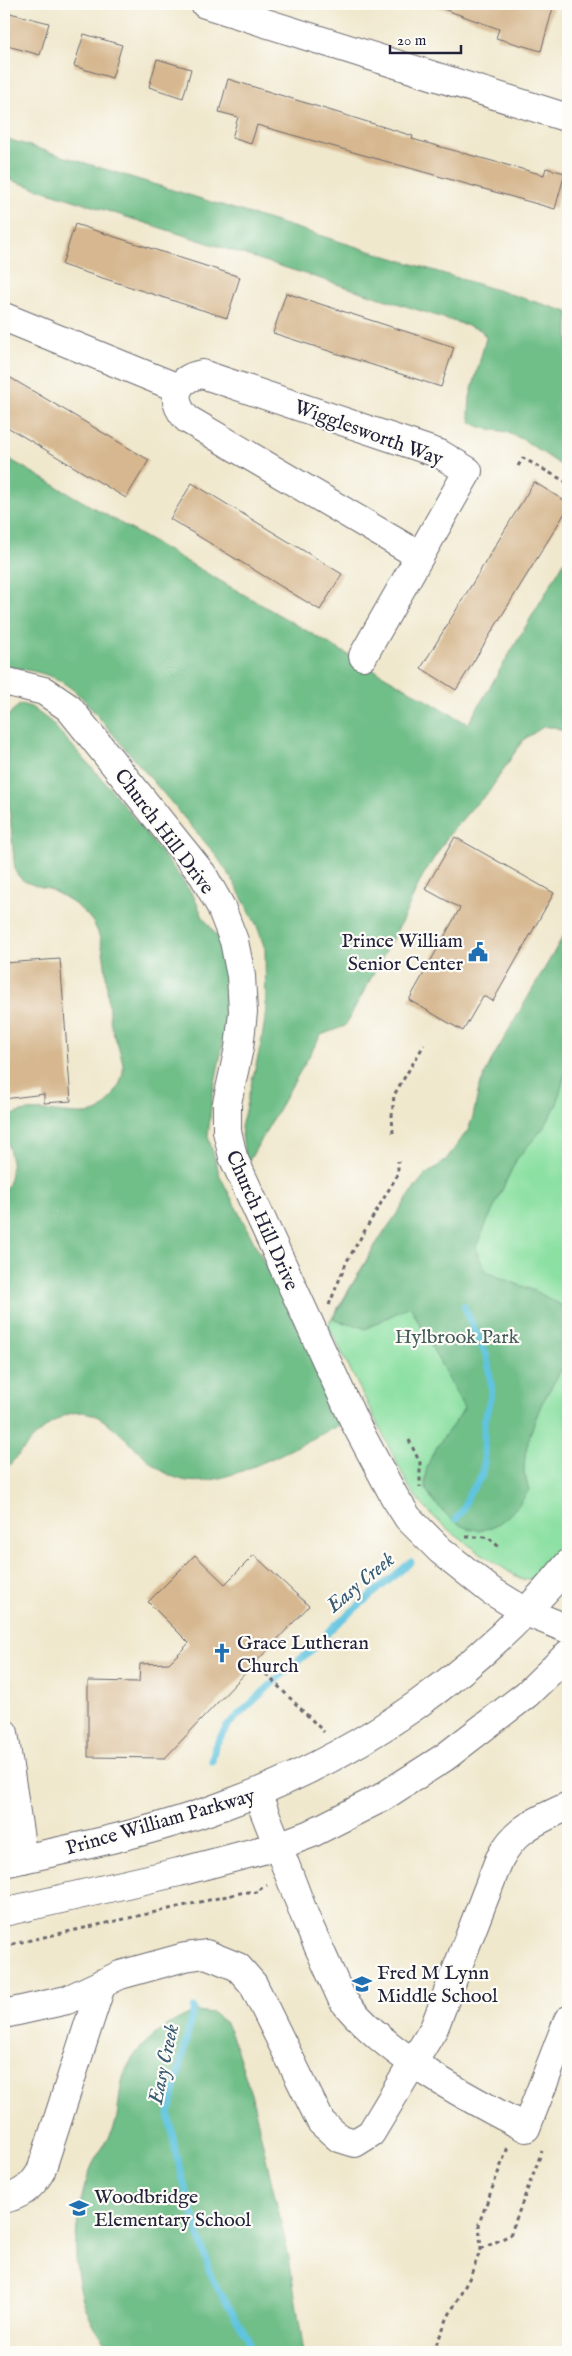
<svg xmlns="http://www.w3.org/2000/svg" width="572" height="2356" font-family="'IM FELL English',serif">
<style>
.green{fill:#8be0a2;stroke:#56816e}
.forest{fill:#70be88;stroke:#497062}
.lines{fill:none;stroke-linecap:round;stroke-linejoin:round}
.stream{stroke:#61c4df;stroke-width:7}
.building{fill:#d6b78f}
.minor-casing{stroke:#6a676e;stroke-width:30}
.major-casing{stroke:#6a676e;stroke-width:30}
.path{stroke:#6a676e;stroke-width:3;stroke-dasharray:4 4;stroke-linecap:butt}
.minor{stroke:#fff;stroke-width:28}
.major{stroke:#fff;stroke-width:28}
.labels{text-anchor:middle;stroke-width:4.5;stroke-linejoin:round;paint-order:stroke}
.street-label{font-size:20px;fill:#22223b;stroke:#fdfcf7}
.poi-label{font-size:20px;fill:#22223b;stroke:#fdfcf7;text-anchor:start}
.park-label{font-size:20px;fill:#425b5a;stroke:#fdfcf7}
.water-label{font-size:21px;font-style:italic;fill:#385b74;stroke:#fdfcf7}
</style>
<rect width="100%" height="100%" fill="#fdfcf7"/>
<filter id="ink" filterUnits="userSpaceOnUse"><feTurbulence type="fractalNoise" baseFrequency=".02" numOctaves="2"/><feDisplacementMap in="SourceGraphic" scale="10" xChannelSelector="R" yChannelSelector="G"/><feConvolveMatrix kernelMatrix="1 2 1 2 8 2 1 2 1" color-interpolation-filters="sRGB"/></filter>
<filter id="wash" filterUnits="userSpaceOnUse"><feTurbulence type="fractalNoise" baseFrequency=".0096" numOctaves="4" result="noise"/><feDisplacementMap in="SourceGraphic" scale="20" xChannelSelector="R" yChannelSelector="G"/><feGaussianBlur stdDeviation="1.12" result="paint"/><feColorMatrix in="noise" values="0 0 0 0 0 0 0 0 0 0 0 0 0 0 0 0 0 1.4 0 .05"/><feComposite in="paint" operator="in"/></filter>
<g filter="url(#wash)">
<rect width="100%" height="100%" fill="#f0e8cd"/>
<path class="green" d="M 568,988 L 568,1544 L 541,1576 L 524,1580 C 512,1575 501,1566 490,1559 C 459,1539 430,1519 409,1487 L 328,1325 L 376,1244 L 490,1213 L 544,1104 Z"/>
<path class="forest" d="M 4,138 L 568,312 L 568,470 L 524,440 L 506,432 L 480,427 L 471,422 L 469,414 L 470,397 L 486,338 L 481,330 L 4,178 Z
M 4,456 L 468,724 L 568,555 L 568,734 L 555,727 L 543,727 L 523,740 L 488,793 L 471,809 L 448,836 L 422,877 L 402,921 L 345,1026 L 321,1035 L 246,1166 L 241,1127 L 261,1044 L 266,1013 L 265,949 L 257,926 L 232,879 L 215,854 L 84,700 C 58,673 38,672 4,666 Z
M 21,704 L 31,707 L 51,722 L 110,788 L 181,878 L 194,897 L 203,917 L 219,939 L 228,968 L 228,1008 L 225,1033 L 212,1098 L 208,1136 L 220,1176 L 346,1422 C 309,1439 226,1488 187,1481 C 170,1478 153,1466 142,1454 C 129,1442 114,1426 98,1417 C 62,1396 26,1448 4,1471 L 4,1191 C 22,1165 0,1136 8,1119 C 26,1099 81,1123 100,1110 C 111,1102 121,1085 123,1072 C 125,1059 114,1038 111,1024 C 105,996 109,945 92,921 C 82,907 61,894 46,888 C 32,884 22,884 15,871 L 9,804 L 6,720 L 12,711 Z
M 568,928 L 568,1062 L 557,1104 L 545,1126 L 516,1160 L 476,1246 L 478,1256 L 488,1273 L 535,1291 L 568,1309 L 568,1358 L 541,1405 L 530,1434 L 525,1455 L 524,1472 L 529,1490 C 506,1526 476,1548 442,1510 C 434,1502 425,1493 425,1481 C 426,1451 451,1432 464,1408 L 410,1306 L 365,1329 C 354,1323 343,1324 333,1319 L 376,1244 L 416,1186 L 424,1176 L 445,1161 L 468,1130 L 473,1117 L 479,1088 L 491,1061 Z
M 197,2011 L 213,2013 L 226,2023 L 233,2038 L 252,2097 L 289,2258 L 304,2352 L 113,2352 C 68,2305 69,2231 89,2173 C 94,2157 106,2145 113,2130 C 120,2114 118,2094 123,2078 C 132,2047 168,2021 197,2011 Z"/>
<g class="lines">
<path class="stream" d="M 456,1519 L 463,1510 L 469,1494 L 481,1477 L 484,1463 L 484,1423 L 492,1391 L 487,1357 L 464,1306
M 212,1761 L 215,1746 L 228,1725 L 277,1679 L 316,1646 L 334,1626 L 411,1562
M 194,2008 L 169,2114 L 176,2155 L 211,2277 L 248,2338 L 252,2352"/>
</g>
<g id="blocks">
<path class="building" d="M 435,4 L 538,4 L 553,8 L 541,51 L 496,38 L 499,29 L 435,6 Z
M 10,13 L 49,23 L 40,55 L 4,45 Z
M 84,34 L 122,45 L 112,78 L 74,66 Z
M 157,59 L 191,69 L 183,98 L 149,87 Z
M 228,79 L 413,136 L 412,139 L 492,161 L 544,175 L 546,168 L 565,173 L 555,209 L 257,125 L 251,144 L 232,138 L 238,117 L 219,112 Z
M 75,224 L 240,277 L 227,318 L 62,265 Z
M 286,293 L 454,347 L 441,387 L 273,333 Z
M 4,374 L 149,460 L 126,498 L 4,425 Z
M 534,482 L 568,503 L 568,508 L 456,690 L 421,668 Z
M 192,483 L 342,574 L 320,610 L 170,519 Z
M 455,837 L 554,893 L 493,1001 L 483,996 L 463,1031 L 409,1000 L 460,908 L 425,889 Z
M 60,959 L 71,1101 L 44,1103 L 44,1094 L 4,1099 L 4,963 Z
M 195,1555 L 225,1584 L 254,1555 L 309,1606 L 165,1758 L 88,1757 L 88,1681 L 139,1682 L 140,1664 L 169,1663 L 189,1643 L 148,1602 Z"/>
</g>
</g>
<g filter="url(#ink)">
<use href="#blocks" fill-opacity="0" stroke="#6a676e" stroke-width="1"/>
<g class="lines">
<defs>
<path id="minor" d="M 205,4 L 568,118
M 4,317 L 178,388
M 363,656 L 468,471 L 440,454 L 202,374 C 175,379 169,399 187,419 L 420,556
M 4,681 L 44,691 L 69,708 L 203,875 L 221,907 L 234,941 L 241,976 L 243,1012 L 239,1048 L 227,1103 L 227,1131 L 233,1157 L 355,1423 L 394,1496 L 408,1518 L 440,1550 L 490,1590 L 526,1612 L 568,1629
M 4,1733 L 23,1859
M 278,1846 L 306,1919 L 342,1999 C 384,2053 465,2097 526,2128 L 568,2020
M 4,2014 L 67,2000 L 120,1975 L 185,1957 L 206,1954 L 238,1967 L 253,1984 L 321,2122 L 339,2138 L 355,2143 L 371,2133 L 434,2028 L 499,1860 C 515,1828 537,1821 568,1806
M 4,2199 C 21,2195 32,2187 41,2171 L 102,1983"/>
<path id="major" d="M 257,1793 L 278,1846
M 4,1863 C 79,1847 158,1831 230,1803 C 361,1755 480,1672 568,1564
M 4,1912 L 179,1872 L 278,1846 L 310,1834 L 381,1798 L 445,1757 L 527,1694 L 568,1654"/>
</defs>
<use href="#minor" class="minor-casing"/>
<use href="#major" class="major-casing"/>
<path class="path" d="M 518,466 L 523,458 L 568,483
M 393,1133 L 392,1116 L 394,1095 L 424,1045
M 329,1305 L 347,1261 L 398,1174 L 398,1161
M 409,1440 L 420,1463 L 420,1487
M 466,1537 L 488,1537 L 499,1547
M 255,1663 L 324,1732
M 4,1946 L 245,1892 L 260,1892 L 261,1888 L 267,1885
M 481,2249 L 510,2235 L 542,2151
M 433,2352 L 448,2317 L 470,2277 L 481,2249 L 479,2223 L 508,2147"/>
<use href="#minor" class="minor"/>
<use href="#major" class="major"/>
</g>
</g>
<defs>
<symbol id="civic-bare" viewBox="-9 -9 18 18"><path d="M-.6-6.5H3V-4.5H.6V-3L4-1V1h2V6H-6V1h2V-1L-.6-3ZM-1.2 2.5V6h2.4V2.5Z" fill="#1f6fb2" stroke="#fdfcf7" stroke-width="2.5" paint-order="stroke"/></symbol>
<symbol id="church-bare" viewBox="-9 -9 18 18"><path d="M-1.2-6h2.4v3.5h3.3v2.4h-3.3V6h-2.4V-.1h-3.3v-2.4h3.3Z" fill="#1f6fb2" stroke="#fdfcf7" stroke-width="2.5" paint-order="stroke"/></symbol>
<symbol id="school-bare" viewBox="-9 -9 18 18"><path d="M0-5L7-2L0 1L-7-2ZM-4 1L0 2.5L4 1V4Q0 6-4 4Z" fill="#1f6fb2" stroke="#fdfcf7" stroke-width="2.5" paint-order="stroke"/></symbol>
</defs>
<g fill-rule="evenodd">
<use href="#civic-bare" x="464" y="938" width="28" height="28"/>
<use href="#church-bare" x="208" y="1639" width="28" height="28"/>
<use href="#school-bare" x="348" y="1970" width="28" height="28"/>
<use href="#school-bare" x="65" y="2194" width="28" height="28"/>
</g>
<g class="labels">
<g class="street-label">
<text transform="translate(369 432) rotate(20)" y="7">Wigglesworth Way</text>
<text transform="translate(165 831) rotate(53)" y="7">Church Hill Drive</text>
<text transform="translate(263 1220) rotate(66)" y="7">Church Hill Drive</text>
<text transform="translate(160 1821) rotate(-16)" y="7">Prince William Parkway</text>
</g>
<g class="poi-label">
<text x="463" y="947" text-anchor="end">Prince William<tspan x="463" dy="23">Senior Center</tspan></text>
<text x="237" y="1649">Grace Lutheran<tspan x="237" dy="23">Church</tspan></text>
<text x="377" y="1979">Fred M Lynn<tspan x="377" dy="23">Middle School</tspan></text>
<text x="94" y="2203">Woodbridge<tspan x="94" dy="23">Elementary School</tspan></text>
</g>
<g class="park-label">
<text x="457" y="1343">Hylbrook Park</text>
</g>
<g class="water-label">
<text transform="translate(360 1582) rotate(-40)" y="7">Easy Creek</text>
<text transform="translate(163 2064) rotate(-78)" y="7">Easy Creek</text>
</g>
</g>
<rect width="572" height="2356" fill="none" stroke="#fdfcf7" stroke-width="20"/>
<path d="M390 45v8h71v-8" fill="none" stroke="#22223b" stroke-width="2.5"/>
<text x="397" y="45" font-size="15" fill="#22223b" stroke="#fdfcf7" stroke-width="4" paint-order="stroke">20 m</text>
</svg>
